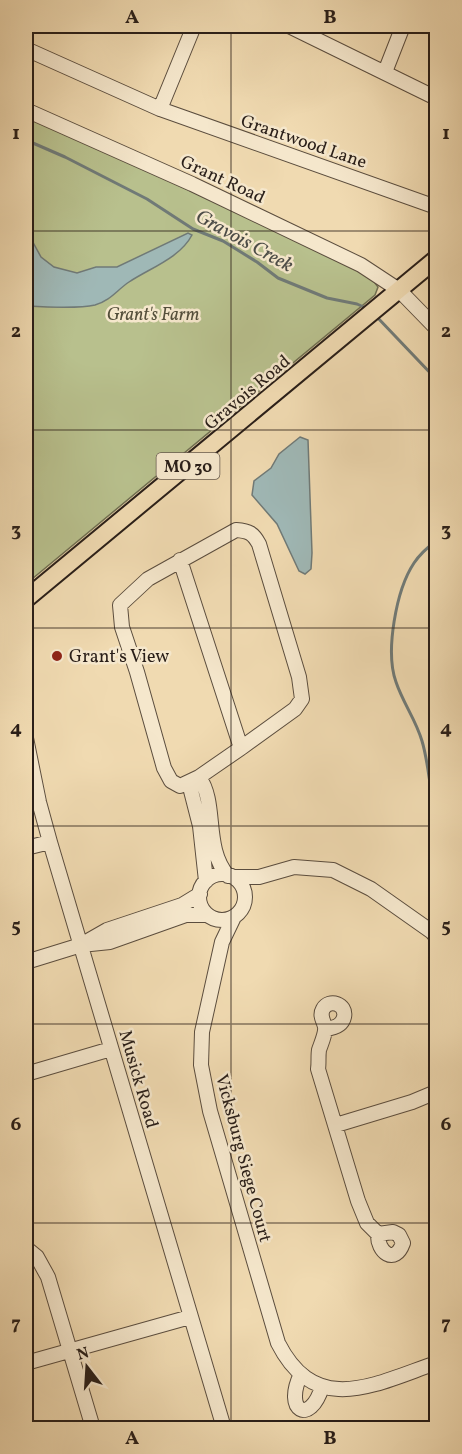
<svg xmlns="http://www.w3.org/2000/svg" width="462" height="1454" font-family="Vollkorn,serif">
<style>
.green{fill:#b8c08d;stroke:#706f52;stroke-width:1.5}
.water{fill:#9fb8b6;stroke:#707a77;stroke-width:1.5}
.lines{fill:none;stroke-linecap:round;stroke-linejoin:round}
.stream{stroke:#707a77;stroke-width:3}
.minor-casing{stroke:#5b4d3e;stroke-width:16}
.major-casing{stroke:#291e18;stroke-width:20}
.minor{stroke:#f5e7cc;stroke-width:14}
.major{stroke:#f0dab1;stroke-width:16}
.grid{fill:none;stroke:#291e18;stroke-width:1.5;stroke-opacity:0.55}
.poi-dot{fill:#8f2418;stroke:#f5e7cc;stroke-width:2}
.labels{text-anchor:middle;stroke-width:5;stroke-linejoin:round;paint-order:stroke}
.shield{fill:#f5e7cc;stroke:#665a4e;stroke-width:1.5}
.shield-label{font-size:16px;font-weight:bold;fill:#291e18}
.street-label{font-size:18px;fill:#291e18;stroke:#f5e7cc}
.park-label{font-size:18px;font-style:italic;fill:#544f3b;stroke:#f5e7cc}
.poi-label{font-size:18px;fill:#291e18;stroke:#f5e7cc;text-anchor:start}
.water-label{font-size:20px;font-style:italic;fill:#4c4c47;stroke:#f5e7cc}
.neatline{fill:none;stroke:#291e18;stroke-width:2}
.grid-label{font-size:20px;text-anchor:middle;font-weight:bold;fill:#291e18}
</style>
<rect width="100%" height="100%" fill="#f0dab1"/>
<filter id="stains"><feTurbulence type="fractalNoise" baseFrequency=".00333" numOctaves="4"/><feColorMatrix values="0 0 0 0 .2 0 0 0 0 .09 0 0 0 0 .02 0 0 0 .5 -.17"/></filter>
<radialGradient id="worn" r=".72"><stop offset=".6" stop-color="#630" stop-opacity="0"/><stop offset="1" stop-color="#630" stop-opacity=".3"/></radialGradient>
<path class="green" d="M 26,115 L 293,238 L 370,276 L 378,287 L 375,295 L 26,584 Z"/>
<path class="water" d="M 26,222 L 29,235 L 41,257 L 54,267 L 77,273 L 96,267 L 117,267 L 188,233 L 192,235 C 180,258 150,268 129,282 C 117,290 110,301 95,305 C 78,309 44,307 26,306 Z
M 300,437 L 308,440 L 312,553 L 311,569 L 305,574 L 299,571 L 277,524 L 252,495 L 254,481 L 271,468 L 279,454 Z"/>
<g class="lines">
<path class="stream" d="M 26,140 L 65,157 L 147,199 L 193,229 L 223,241 L 257,262 L 278,278 L 327,298 L 357,304 L 366,308
M 376,316 L 436,379
M 436,541 C 428,547 420,554 414,563 C 396,590 385,652 396,682 C 403,703 416,720 422,741 C 429,764 429,789 436,812"/>
<defs>
<path id="minor" d="M 289,26 L 436,98
M 26,49 L 160,109 L 436,207
M 385,72 L 403,26
M 160,109 L 194,26
M 26,110 L 192,184 L 361,265 L 399,290 L 436,328
M 236,530 C 249,531 253,533 259,544 L 299,677 L 302,699 L 295,709 L 241,748 L 199,777 L 180,786 L 171,781 L 164,768 L 137,672 L 122,627 L 120,605 L 148,579 Z
M 180,560 L 241,748
M 26,738 L 39,802 L 50,842 L 224,1428
M 199,777 C 218,804 203,847 228,876
M 189,783 L 200,826 L 206,881
M 26,848 L 50,842
M199 897a23 23 0 1 1 46 0a23 23 0 1 1-46 0Z
M 233,877 L 259,877 L 294,867 L 333,870 L 371,889 L 432,932 L 436,937
M 234,917 L 222,942 L 202,1032 L 201,1065 L 210,1111 L 278,1343 C 316,1418 375,1384 436,1363
M 86,942 L 107,930 L 182,905 L 200,894
M 26,962 L 81,945 L 110,942 L 186,915 L 208,915
M 326,1029 C 334,1028 342,1026 344,1017 C 347,1004 329,998 323,1009 C 319,1016 324,1021 325,1027 C 326,1033 321,1044 319,1050 C 318,1056 319,1063 318,1069 L 358,1201 L 367,1223 L 378,1234 L 393,1232 L 399,1235 L 403,1243 C 395,1266 377,1252 378,1234
M 26,1074 L 111,1049
M 336,1125 L 412,1102 L 436,1092
M 26,1248 L 37,1257 L 48,1277 L 93,1428
M 26,1363 L 190,1317
M 301,1374 C 283,1411 310,1426 322,1387"/>
<path id="major" d="M 26,599 L 436,259"/>
</defs>
<use href="#minor" class="minor-casing"/>
<use href="#major" class="major-casing"/>
<use href="#minor" class="minor"/>
<use href="#major" class="major"/>
</g>
<path class="grid" d="M 231,26 L 231,1428M 26,231 L 436,231M 26,430 L 436,430M 26,628 L 436,628M 26,826 L 436,826M 26,1024 L 436,1024M 26,1223 L 436,1223"/>
<circle class="poi-dot" cx="57" cy="656" r="6"/>
<g class="labels">
<rect class="shield" x="156.5" y="453" width="63" height="26" rx="4.5"/>
<g class="shield-label">
<text x="188" y="472">MO 30</text>
</g>
<g class="street-label">
<text transform="translate(304 141) rotate(19)" y="6">Grantwood Lane</text>
<text transform="translate(223 179) rotate(25)" y="6">Grant Road</text>
<text transform="translate(247 392) rotate(-40)" y="6">Gravois Road</text>
<text transform="translate(139 1079) rotate(74)" y="6">Musick Road</text>
<text transform="translate(244 1158) rotate(75)" y="6">Vicksburg Siege Court</text>
</g>
<g class="park-label">
<text x="153" y="320">Grant's Farm</text>
</g>
<g class="poi-label">
<text x="69" y="662">Grant's View</text>
</g>
<g class="water-label">
<text transform="translate(245 240) rotate(29)" y="7">Gravois Creek</text>
</g>
</g>
<rect width="462" height="1454" fill="none" stroke="#f0dab1" stroke-width="66"/>
<g transform="translate(87 1367) rotate(343)" stroke="#f5e7cc" stroke-width="4.5" paint-order="stroke">
<path d="M0-4.5L10 22L0 15L-10 22Z" fill="#291e18"/>
<text y="-9" font-size="16" font-weight="bold" text-anchor="middle" fill="#291e18">N</text>
</g>
<rect x="33" y="33" width="396" height="1388" class="neatline"/>
<g class="grid-label">
<text x="132" y="23">A</text>
<text x="330" y="23">B</text>
<text x="16" y="139">1</text>
<text x="446" y="139">1</text>
<text x="16" y="337">2</text>
<text x="446" y="337">2</text>
<text x="16" y="536">3</text>
<text x="446" y="536">3</text>
<text x="16" y="734">4</text>
<text x="446" y="734">4</text>
<text x="16" y="932">5</text>
<text x="446" y="932">5</text>
<text x="16" y="1130">6</text>
<text x="446" y="1130">6</text>
<text x="16" y="1329">7</text>
<text x="446" y="1329">7</text>
<text x="132" y="1444">A</text>
<text x="330" y="1444">B</text>
</g>
<rect width="100%" height="100%" filter="url(#stains)"/>
<rect width="100%" height="100%" fill="url(#worn)"/>
</svg>
